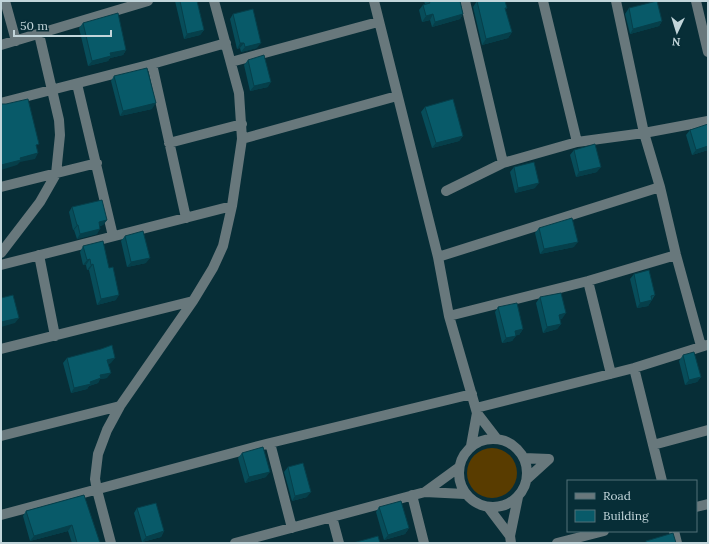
<svg xmlns="http://www.w3.org/2000/svg" width="709" height="544" font-family="Lora,serif">
<style>
.green{fill:#593c00}
.lines{fill:none;stroke-linecap:round;stroke-linejoin:round}
.minor{stroke:#68787c;stroke-width:10}
.wall{fill:#074d5a}
.shaded-wall{fill:#063f4a}
.building{fill:#085a69;stroke:#063f4a}
</style>
<rect width="100%" height="100%" fill="#072e37"/>
<path class="green" d="M467 473a25 25 0 1 1 50 0a25 25 0 1 1-50 0Z"/>
<g class="lines">
<path class="minor" d="M 5,1 L 16,41
M 374,1 L 438,257 L 449,316 L 477,413 L 471,446
M 465,1 L 503,163
M 543,1 L 577,142
M 616,1 L 644,133 L 660,187 L 676,255 L 701,346
M 696,1 L 708,52
M 1,45 L 148,1
M 231,62 L 378,22
M 152,64 L 186,218
M 77,84 L 113,236
M 1,103 L 152,64 L 226,43
M 242,139 L 397,96
M 169,143 L 242,124
M 1,187 L 97,163
M 446,191 L 503,163 L 577,142 L 644,133 L 708,121
M 1,253 L 40,202 L 56,174 L 60,135 L 59,120 L 39,34
M 39,255 L 55,336
M 438,257 L 660,187
M 1,265 L 232,206
M 588,281 L 611,374
M 449,316 L 588,281 L 676,255
M 1,349 L 193,301
M 634,368 L 662,481
M 476,408 L 634,368 L 707,345
M 477,413 L 497,439
M 1,436 L 120,406
M459 473a34 34 0 1 1 68 0a34 34 0 1 1-68 0Z
M 270,443 L 292,528
M 653,445 L 708,430
M 524,458 L 549,459
M 527,479 L 549,459
M 425,492 L 458,468
M 412,495 L 424,543
M 488,507 L 510,536 L 511,543
M 696,507 L 708,504
M 1,515 L 270,443 L 472,394
M 332,517 L 339,543
M 674,531 L 677,543
M 510,536 L 518,497
M 111,543 L 97,490 L 95,479 L 98,454 L 107,430 L 120,406 L 193,301 L 213,268 L 223,246 L 232,206 L 242,139 L 239,93 L 214,1
M 235,543 L 425,492 L 465,494
M 557,543 L 604,531"/>
</g>
<path class="wall" d="M 175,1 L 197,1 L 204,30 L 200,35 L 184,39 Z
M 424,1 L 460,1 L 463,14 L 460,19 L 432,27 L 430,20 L 422,22 L 419,10 L 423,5 L 425,4 Z
M 477,1 L 507,8 L 505,10 L 512,32 L 508,38 L 482,45 L 473,7 Z
M 629,8 L 662,21 L 659,26 L 630,34 L 625,14 Z
M 233,14 L 257,48 L 241,52 L 240,48 L 237,49 L 230,19 Z
M 83,23 L 126,50 L 123,55 L 110,58 L 108,61 L 88,66 L 79,28 Z
M 248,60 L 268,87 L 250,91 L 244,65 Z
M 114,76 L 152,109 L 120,116 L 111,81 Z
M 425,107 L 463,136 L 459,141 L 432,148 L 421,112 Z
M 690,130 L 708,150 L 692,155 L 686,135 Z
M 574,150 L 597,172 L 576,177 L 570,155 Z
M 514,167 L 535,188 L 515,193 L 510,172 Z
M 72,207 L 107,220 L 103,225 L 100,226 L 97,234 L 77,239 L 74,230 L 73,230 L 69,212 Z
M 539,228 L 574,247 L 540,254 L 535,233 Z
M 125,236 L 146,263 L 127,267 L 121,241 Z
M 83,246 L 116,300 L 97,305 L 89,270 L 87,270 L 86,265 L 83,265 L 80,252 Z
M 634,274 L 655,295 L 648,306 L 637,308 L 630,279 Z
M 540,297 L 562,319 L 560,319 L 561,324 L 557,329 L 543,333 L 536,303 Z
M 498,307 L 523,329 L 519,335 L 516,335 L 512,341 L 502,343 L 495,312 Z
M 683,355 L 701,377 L 697,382 L 685,385 L 679,361 Z
M 67,358 L 111,363 L 108,364 L 107,378 L 100,379 L 98,383 L 89,386 L 87,389 L 71,393 L 63,363 Z
M 242,453 L 266,477 L 245,483 L 238,458 Z
M 288,467 L 307,497 L 292,501 L 284,472 Z
M 84,495 L 100,543 L 72,543 L 68,531 L 30,541 L 23,516 L 26,511 Z
M 379,507 L 409,528 L 405,534 L 384,540 L 376,512 Z
M 137,508 L 164,531 L 161,537 L 142,542 L 134,513 Z"/>
<path class="shaded-wall" d="M 433,14 L 430,20 L 422,22 L 426,16 Z
M 463,14 L 460,19 L 432,27 L 435,22 Z
M 662,21 L 659,26 L 630,34 L 633,29 Z
M 204,30 L 200,35 L 184,39 L 187,34 Z
M 512,32 L 508,38 L 482,45 L 486,39 Z
M 240,43 L 244,43 L 240,48 L 237,49 Z
M 261,43 L 257,48 L 241,52 L 245,47 Z
M 126,50 L 123,55 L 110,58 L 108,61 L 88,66 L 92,61 L 110,53 Z
M 271,82 L 268,87 L 250,91 L 254,86 Z
M 156,103 L 152,109 L 120,116 L 123,111 Z
M 463,136 L 459,141 L 432,148 L 436,143 Z
M 708,146 L 708,150 L 692,155 L 696,150 Z
M 38,153 L 35,159 L 20,162 L 17,165 L 1,170 L 1,165 L 20,158 Z
M 601,167 L 597,172 L 576,177 L 579,172 Z
M 539,183 L 535,188 L 515,193 L 518,188 Z
M 107,220 L 103,225 L 95,227 L 99,222 Z
M 77,225 L 78,225 L 74,230 L 73,230 Z
M 100,229 L 97,234 L 77,239 L 80,234 Z
M 578,242 L 574,247 L 540,254 L 544,249 Z
M 150,258 L 146,263 L 127,267 L 131,262 Z
M 90,259 L 86,265 L 83,265 L 87,260 Z
M 93,264 L 89,270 L 87,270 L 91,265 Z
M 119,295 L 116,300 L 97,305 L 101,299 Z
M 652,300 L 648,306 L 637,308 L 640,303 Z
M 566,313 L 562,319 L 555,320 L 559,315 Z
M 19,318 L 15,323 L 1,327 L 1,322 Z
M 561,324 L 557,329 L 543,333 L 547,327 Z
M 523,329 L 519,335 L 511,336 L 515,331 Z
M 516,336 L 512,341 L 502,343 L 506,338 Z
M 115,358 L 111,363 L 104,365 L 107,360 Z
M 111,373 L 107,378 L 100,379 L 98,383 L 89,386 L 87,389 L 71,393 L 74,388 L 90,382 L 100,375 Z
M 701,377 L 697,382 L 685,385 L 689,380 Z
M 270,472 L 266,477 L 245,483 L 249,477 Z
M 311,492 L 307,497 L 292,501 L 295,496 Z
M 72,525 L 68,531 L 30,541 L 34,536 Z
M 409,528 L 405,534 L 384,540 L 388,535 Z
M 164,531 L 161,537 L 142,542 L 146,537 Z"/>
<path class="building" d="M 180,1 L 197,1 L 204,30 L 187,34 Z
M 429,1 L 460,1 L 463,14 L 435,22 L 433,14 L 426,16 L 423,5 L 430,3 Z
M 477,1 L 505,1 L 507,8 L 505,8 L 512,32 L 486,39 Z
M 657,1 L 662,21 L 633,29 L 629,8 Z
M 253,9 L 261,43 L 245,47 L 244,43 L 240,43 L 233,14 Z
M 118,13 L 126,50 L 110,53 L 111,56 L 92,61 L 83,23 Z
M 264,55 L 271,82 L 254,86 L 248,60 Z
M 147,68 L 156,103 L 123,111 L 114,76 Z
M 28,99 L 39,144 L 36,145 L 38,153 L 20,158 L 21,160 L 1,165 L 1,104 L 6,104 Z
M 453,99 L 463,136 L 436,143 L 425,107 Z
M 708,124 L 708,146 L 696,150 L 690,130 Z
M 595,144 L 601,167 L 579,172 L 574,150 Z
M 534,162 L 539,183 L 518,188 L 514,167 Z
M 102,200 L 107,220 L 99,222 L 100,229 L 80,234 L 78,225 L 77,225 L 72,207 Z
M 572,218 L 578,242 L 544,249 L 539,228 Z
M 143,231 L 150,258 L 131,262 L 125,236 Z
M 103,241 L 109,268 L 113,267 L 119,295 L 101,299 L 93,264 L 91,265 L 90,259 L 87,260 L 83,246 Z
M 649,270 L 655,295 L 651,296 L 652,300 L 640,303 L 634,274 Z
M 561,293 L 566,313 L 559,315 L 561,324 L 547,327 L 540,297 Z
M 13,295 L 19,318 L 1,322 L 1,298 Z
M 517,303 L 523,329 L 515,331 L 516,336 L 506,338 L 498,307 Z
M 112,345 L 115,358 L 107,360 L 111,373 L 100,375 L 101,378 L 90,382 L 91,384 L 74,388 L 67,358 L 101,349 Z
M 694,352 L 701,377 L 689,380 L 683,355 Z
M 263,447 L 270,472 L 249,477 L 242,453 Z
M 303,463 L 311,492 L 295,496 L 288,467 Z
M 84,495 L 100,543 L 77,543 L 72,525 L 34,536 L 26,511 Z
M 401,501 L 409,528 L 388,535 L 379,507 Z
M 156,503 L 164,531 L 146,537 L 137,508 Z
M 673,533 L 676,543 L 646,543 L 646,541 Z
M 378,536 L 380,543 L 353,543 Z"/>
<rect width="709" height="544" fill="none" stroke="#c2d5da" stroke-width="4"/>
<rect x="567" y="480" width="130" height="52" fill="#072e37" stroke="#527178"/>
<rect x="575" y="493" width="20" height="6" fill="#68787c" stroke="#527178"/>
<text x="603" y="500" font-size="12" fill="#c2d5da">Road</text>
<rect x="575" y="510" width="20" height="12" fill="#085a69" stroke="#527178"/>
<text x="603" y="520" font-size="12" fill="#c2d5da">Building</text>
<g transform="translate(677 32) rotate(184)" stroke="#072e37" stroke-width="3" paint-order="stroke">
<path d="M0-3L7 15L0 10L-7 15Z" fill="#c2d5da"/>
<text y="-6" font-size="11" font-weight="bold" text-anchor="middle" fill="#c2d5da">N</text>
</g>
<path d="M14 30v6h97v-6" fill="none" stroke="#c2d5da" stroke-width="2"/>
<text x="20" y="30" font-size="12" fill="#c2d5da" stroke="#072e37" stroke-width="3" paint-order="stroke">50 m</text>
</svg>
